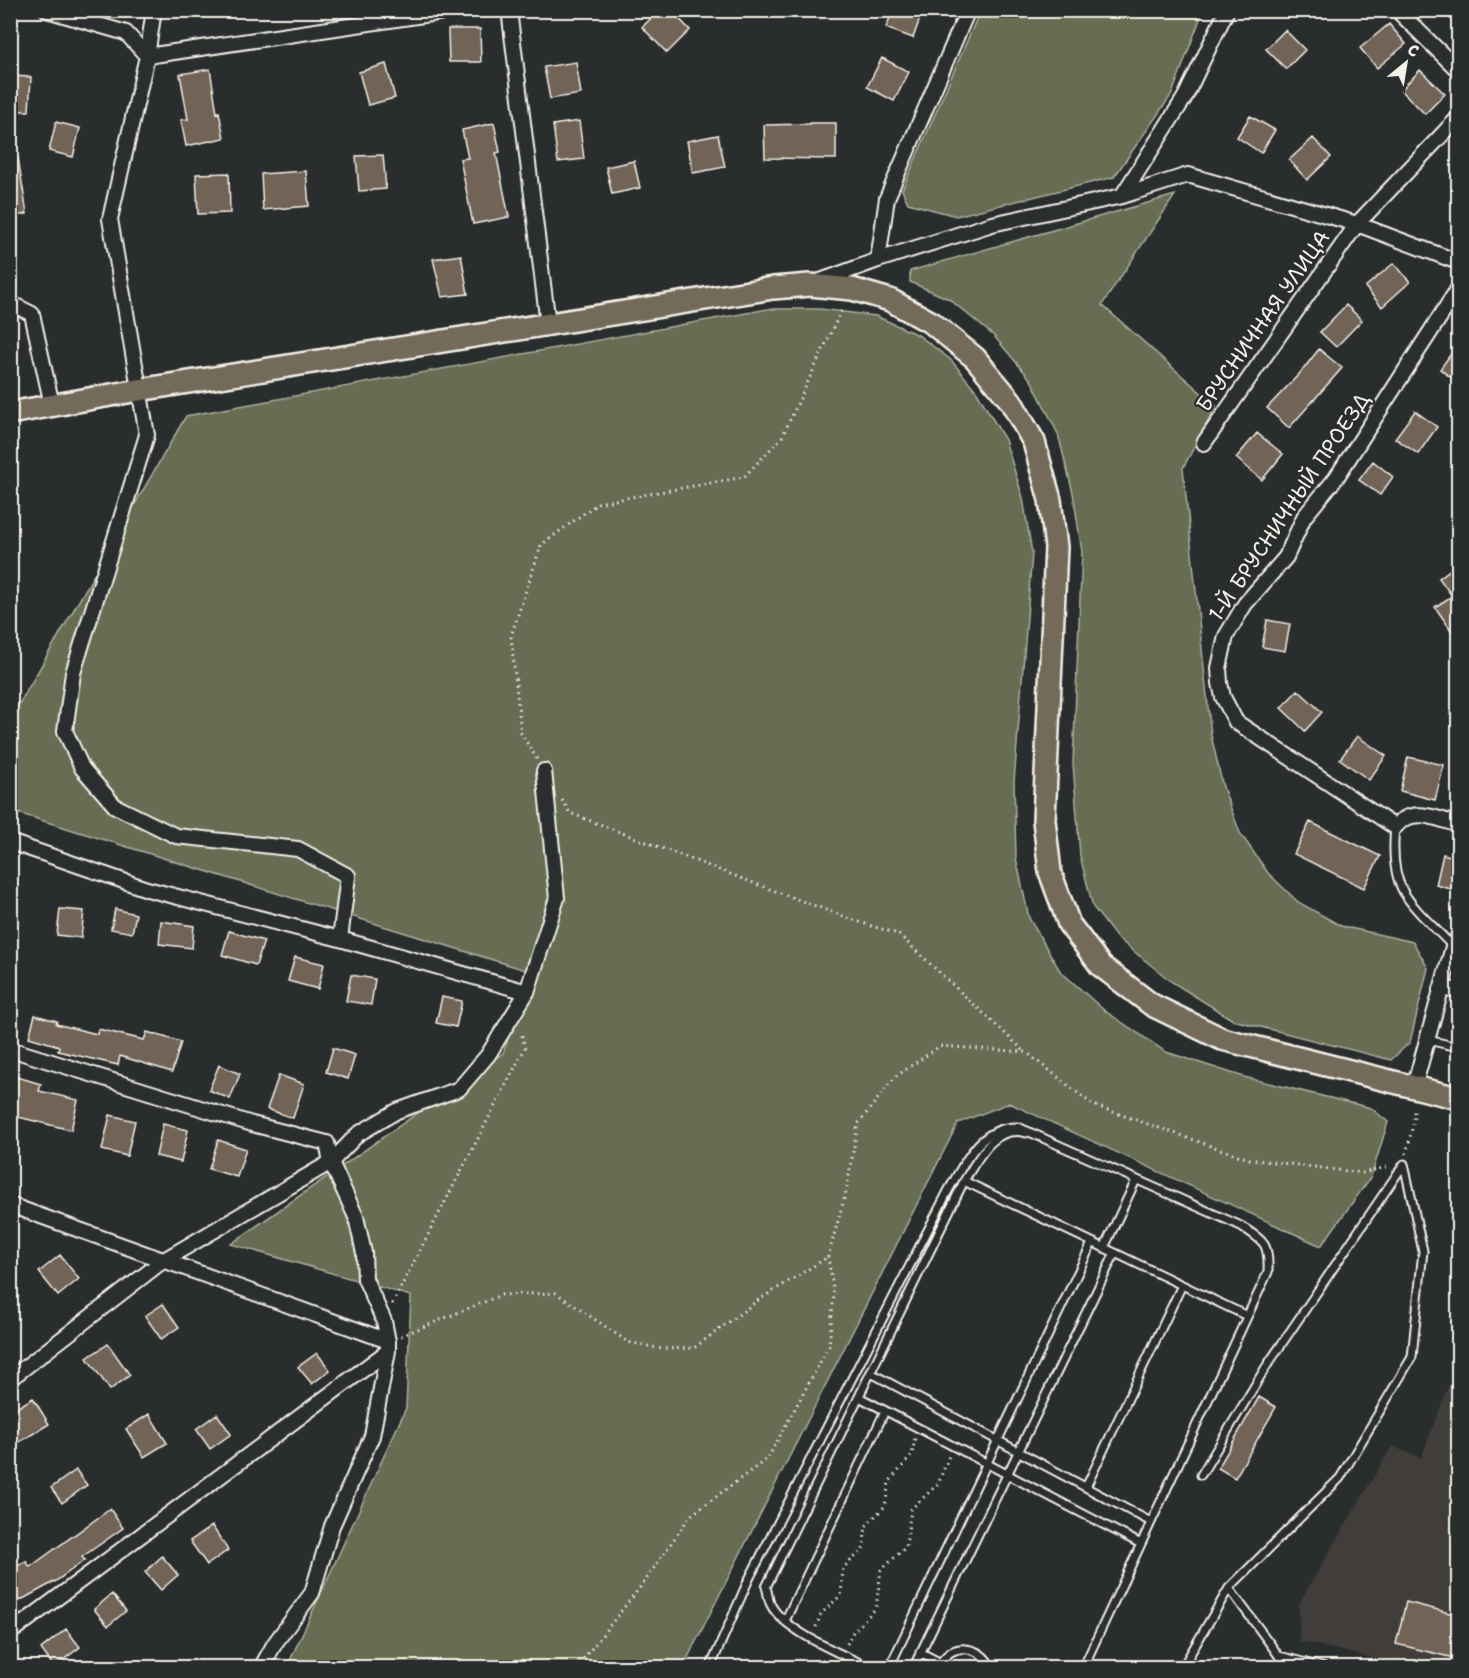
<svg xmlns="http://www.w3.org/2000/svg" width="1469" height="1678" font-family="'Shantell Sans',sans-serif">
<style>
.built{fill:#3f3e3a}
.green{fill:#666d53;stroke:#adaf9e;stroke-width:1.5}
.building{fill:#716457;stroke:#f4f1e8;stroke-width:1.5}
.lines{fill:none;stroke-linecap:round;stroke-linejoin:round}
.service-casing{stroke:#f4f1e8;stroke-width:11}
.minor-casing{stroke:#f4f1e8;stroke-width:18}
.primary-casing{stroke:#f4f1e8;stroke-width:26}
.path{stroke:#f4f1e8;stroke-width:3;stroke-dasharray:1.5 4.5;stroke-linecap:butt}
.service{stroke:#2a2d2e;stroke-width:7}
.minor{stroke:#2a2d2e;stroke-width:14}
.primary{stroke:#736b5a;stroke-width:21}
.labels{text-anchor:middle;stroke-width:4.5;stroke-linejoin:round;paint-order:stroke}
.street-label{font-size:21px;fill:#f4f1e8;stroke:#2a2d2e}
</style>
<rect width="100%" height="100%" fill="#2a2d2e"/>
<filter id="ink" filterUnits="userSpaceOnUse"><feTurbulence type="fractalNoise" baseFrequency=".0167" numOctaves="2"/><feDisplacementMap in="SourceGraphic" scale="12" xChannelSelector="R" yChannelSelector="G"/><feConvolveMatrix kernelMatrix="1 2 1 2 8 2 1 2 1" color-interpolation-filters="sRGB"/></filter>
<g filter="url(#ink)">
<path class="built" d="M 1458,1360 L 1458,1667 L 1410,1667 L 1299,1641 L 1299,1603 L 1392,1446 L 1421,1458 Z"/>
<path class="green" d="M 980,11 L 980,10 L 1203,11 L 1172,94 L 1114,177 L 956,216 L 908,203 L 902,190 Z
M 1175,195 L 1102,305 L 1216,406 L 1183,468 L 1211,735 L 1223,787 L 1240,833 L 1268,873 L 1298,902 L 1341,926 L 1413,942 L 1428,968 L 1410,1042 L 1391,1060 L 1233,1020 L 1172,982 L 1116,937 L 1093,907 L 1080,856 L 1073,763 L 1082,552 L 1073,493 L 1058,434 L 1031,380 L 994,336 L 949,299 L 910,282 L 910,271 Z
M 768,309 L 820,309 L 876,316 L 918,335 L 951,360 L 977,392 L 1005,440 L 1023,498 L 1032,553 L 1014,782 L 1016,858 L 1029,918 L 1060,971 L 1105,1011 L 1166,1052 L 1244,1077 L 1371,1108 L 1388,1122 L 1371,1177 L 1321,1246 L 1009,1103 L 958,1123 L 683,1667 L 287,1667 L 406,1408 L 411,1296 L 231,1244 L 503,1053 L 532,972 L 11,811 L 11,718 L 186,416 Z"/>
<path class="building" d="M 660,10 L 671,10 L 690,30 L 667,53 L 642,27 Z
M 893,10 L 923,10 L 913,38 L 886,28 Z
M 1389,24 L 1406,44 L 1377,68 L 1360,48 Z
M 448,29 L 480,29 L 481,62 L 449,62 Z
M 1285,30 L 1305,50 L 1286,69 L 1266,49 Z
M 882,58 L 909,72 L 894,101 L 867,87 Z
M 576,62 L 581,94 L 550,99 L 544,67 Z
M 386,64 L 395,98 L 368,105 L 359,72 Z
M 210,69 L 217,113 L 219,112 L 224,138 L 186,146 L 181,120 L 188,119 L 180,74 Z
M 1420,70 L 1445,94 L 1425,114 L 1401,90 Z
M 10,76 L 31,77 L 29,111 L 10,111 Z
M 1250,116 L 1275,130 L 1261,153 L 1237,137 Z
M 579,121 L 584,159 L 558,162 L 553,125 Z
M 56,122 L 80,128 L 73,157 L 49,151 Z
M 494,123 L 500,152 L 496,153 L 509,217 L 473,224 L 460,159 L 468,158 L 462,130 Z
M 810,123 L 836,123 L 836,159 L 765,158 L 764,125 L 810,124 Z
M 718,135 L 725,167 L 693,173 L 687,141 Z
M 1313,138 L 1331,157 L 1307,180 L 1289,160 Z
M 383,155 L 386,189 L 359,191 L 356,156 Z
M 18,158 L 27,214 L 10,217 L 10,159 Z
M 634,161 L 640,188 L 612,194 L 606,167 Z
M 306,171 L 309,206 L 263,210 L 261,174 Z
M 229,173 L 230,213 L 198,214 L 196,174 Z
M 461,255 L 468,294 L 442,297 L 433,259 Z
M 1394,263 L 1410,282 L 1382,307 L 1365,287 Z
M 1346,305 L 1362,320 L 1336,347 L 1320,332 Z
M 1458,344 L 1458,383 L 1440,369 Z
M 1319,349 L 1342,368 L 1289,428 L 1267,408 L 1301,372 Z
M 1415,411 L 1437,427 L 1418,454 L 1395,438 Z
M 1257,433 L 1283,454 L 1262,480 L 1236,458 Z
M 1373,461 L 1393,477 L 1380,495 L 1359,480 Z
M 1458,564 L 1458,640 L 1435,607 L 1452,596 L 1439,578 Z
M 1267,620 L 1290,624 L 1285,651 L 1262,647 Z
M 1298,690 L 1322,712 L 1305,731 L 1281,708 Z
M 1357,736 L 1386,756 L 1369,780 L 1340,759 Z
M 1408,757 L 1444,765 L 1435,800 L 1400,791 Z
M 1310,822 L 1380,856 L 1364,888 L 1294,854 Z
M 1443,854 L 1458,858 L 1458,891 L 1436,885 Z
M 60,909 L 84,911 L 81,938 L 57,935 Z
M 115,909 L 136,914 L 132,933 L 111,929 Z
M 161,921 L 194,926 L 192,948 L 159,944 Z
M 229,931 L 264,941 L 256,965 L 222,955 Z
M 295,957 L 324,964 L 318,989 L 288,981 Z
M 351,975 L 375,979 L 371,1005 L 346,1001 Z
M 442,997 L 462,1001 L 456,1027 L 436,1023 Z
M 35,1015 L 57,1021 L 56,1024 L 97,1034 L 98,1029 L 144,1040 L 147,1032 L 181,1042 L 172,1072 L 120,1056 L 118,1065 L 58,1051 L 59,1046 L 29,1037 Z
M 333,1048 L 355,1055 L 348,1079 L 326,1072 Z
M 219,1065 L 240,1074 L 230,1099 L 209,1090 Z
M 279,1075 L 304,1084 L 293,1118 L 267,1109 Z
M 17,1077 L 41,1084 L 39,1091 L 78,1100 L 71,1130 L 10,1115 L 10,1097 Z
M 110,1115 L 135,1121 L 127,1156 L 102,1150 Z
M 163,1124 L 188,1130 L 181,1162 L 156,1156 Z
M 218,1140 L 246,1149 L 237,1177 L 209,1169 Z
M 60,1255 L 79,1279 L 58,1296 L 39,1272 Z
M 163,1304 L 179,1327 L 161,1339 L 145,1316 Z
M 108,1344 L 130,1375 L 110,1390 L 87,1358 Z
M 317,1353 L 330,1370 L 312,1384 L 298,1367 Z
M 1259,1397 L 1276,1407 L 1235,1478 L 1218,1468 Z
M 33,1398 L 49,1424 L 10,1448 L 10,1412 Z
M 149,1414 L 167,1443 L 144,1457 L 126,1429 Z
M 217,1414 L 231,1434 L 210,1449 L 196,1429 Z
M 76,1470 L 87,1485 L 62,1503 L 51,1488 Z
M 110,1509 L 123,1528 L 82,1557 L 85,1560 L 56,1581 L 10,1606 L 10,1570 L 26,1561 L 30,1567 Z
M 212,1526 L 228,1550 L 207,1565 L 190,1541 Z
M 162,1556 L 178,1575 L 161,1590 L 145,1572 Z
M 112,1594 L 126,1611 L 108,1626 L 94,1609 Z
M 1406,1602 L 1458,1615 L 1458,1659 L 1396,1644 Z
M 66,1629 L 80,1647 L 54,1667 L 41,1649 Z"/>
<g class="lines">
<defs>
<path id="service" d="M 1395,827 C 1393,847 1393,873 1403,891 C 1415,912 1437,929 1453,947
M 1428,1040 L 1458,1047
M 964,1181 L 1247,1316
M 1104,1248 L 1136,1180
M 871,1373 L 1151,1522
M 859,1397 L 1141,1544
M 1086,1487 L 1182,1285
M 1229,1588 L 1279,1656 L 1326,1668
M 785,1621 L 885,1411
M 920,1652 L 941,1663
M 710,1668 L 748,1581 L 948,1191 C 965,1162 980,1126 1018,1127 L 1241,1226 C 1265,1242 1269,1243 1268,1272 L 1083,1668
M 871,1668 C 844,1655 784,1631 771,1605 C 768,1600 768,1592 766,1587 L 964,1181 C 978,1159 994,1124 1026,1133
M 889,1668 L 1092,1243
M 913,1668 L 1115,1253
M 939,1668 C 947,1641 982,1644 991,1668
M 1182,1668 L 1229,1588 L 1340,1478 L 1412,1357 L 1423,1251 L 1404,1164 L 1266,1367 L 1201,1475"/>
<path id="minor" d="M 47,10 L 126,33 L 147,56 L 457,10
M 154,10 L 147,56 L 110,219 L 147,435 L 73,673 L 65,731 L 82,768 L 115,806 L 176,836 L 298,849 L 348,876 L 340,939
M 509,10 L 548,324
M 1397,10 L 1458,70
M 1122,196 L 1185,97 L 1227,10
M 878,260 L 887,198 L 968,10
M 815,283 L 878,260 L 992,224 L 1122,196 L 1188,175 L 1357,224 L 1458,262
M 1458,289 L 1336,478 L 1304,517 L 1286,557 L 1245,604 L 1226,636 L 1219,668 L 1220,683 L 1223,697 L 1236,722 L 1395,827 C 1411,806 1437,818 1458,825
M 10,303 L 32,314 L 52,405
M 1204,443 L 1357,224 L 1458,118
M 10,842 L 147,889 L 340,939 L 527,992
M 1441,989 L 1458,990
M 10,1049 L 252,1124 L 327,1143 L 331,1162 L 164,1260 L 10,1379
M 1414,1087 L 1453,947 L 1458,937
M 10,1205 L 388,1341
M 10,1633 L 388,1351
M 261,1668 L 275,1643 L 312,1593 L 332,1526 L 372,1436 L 388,1351 L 388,1341 L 384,1321 L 365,1279 L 364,1253 L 356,1217 L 331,1162 L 358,1134 L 397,1111 L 459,1089 L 488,1055 L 527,992 L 557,898 L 544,771"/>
<path id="primary" d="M 10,413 L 139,390 L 773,288 L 810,285 L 852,289 L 890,300 L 932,323 L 975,358 L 1010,400 L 1034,442 L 1050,500 L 1056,547 L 1044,820 L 1050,872 L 1069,924 L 1101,966 L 1152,1005 L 1222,1039 L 1458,1098"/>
</defs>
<use href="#service" class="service-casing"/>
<use href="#minor" class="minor-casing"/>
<use href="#primary" class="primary-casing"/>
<path class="path" d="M 537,759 L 521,733 L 511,636 L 541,545 L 598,503 L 744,477 L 782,437 L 843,307
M 562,800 L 570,813 L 772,890 L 862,923 L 898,934 L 1024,1051
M 1406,1154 L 1414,1121 L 1414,1107
M 392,1304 L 525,1048 L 521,1031
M 401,1336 L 501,1295 L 556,1293 L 628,1342 L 662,1349 L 694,1348 L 757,1301 L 828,1257
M 816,1627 L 821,1614 L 841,1595 L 843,1568 L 863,1550 L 866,1526 L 885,1506 L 889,1482 L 912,1455 L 915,1438
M 847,1644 L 853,1632 L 876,1608 L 881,1570 L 906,1547 L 911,1509 L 938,1484 L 949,1456
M 576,1668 L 645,1581 L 690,1516 L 768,1458 L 829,1346 L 834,1294 L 828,1257 L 846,1192 L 858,1124 L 895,1077 L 940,1046 L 1026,1052 L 1093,1105 L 1249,1159 L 1363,1173 L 1387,1167"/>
<use href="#service" class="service"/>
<use href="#minor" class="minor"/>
<use href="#primary" class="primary"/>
</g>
</g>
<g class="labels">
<g class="street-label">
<text transform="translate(1263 321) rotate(-55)" y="7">БРУСНИЧНАЯ УЛИЦА</text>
<text transform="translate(1289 507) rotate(-56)" y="7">1-Й БРУСНИЧНЫЙ ПРОЕЗД</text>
</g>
</g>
<rect width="1469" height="1678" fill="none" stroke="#2a2d2e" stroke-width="36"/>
<rect x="18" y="18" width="1433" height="1642" fill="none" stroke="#f4f1e8" stroke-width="2" filter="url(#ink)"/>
<g transform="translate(1406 63) rotate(30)" stroke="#2a2d2e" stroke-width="4.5" paint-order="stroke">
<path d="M0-4.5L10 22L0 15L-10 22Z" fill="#f4f1e8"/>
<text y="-9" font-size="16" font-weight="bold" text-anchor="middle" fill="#f4f1e8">С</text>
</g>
</svg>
